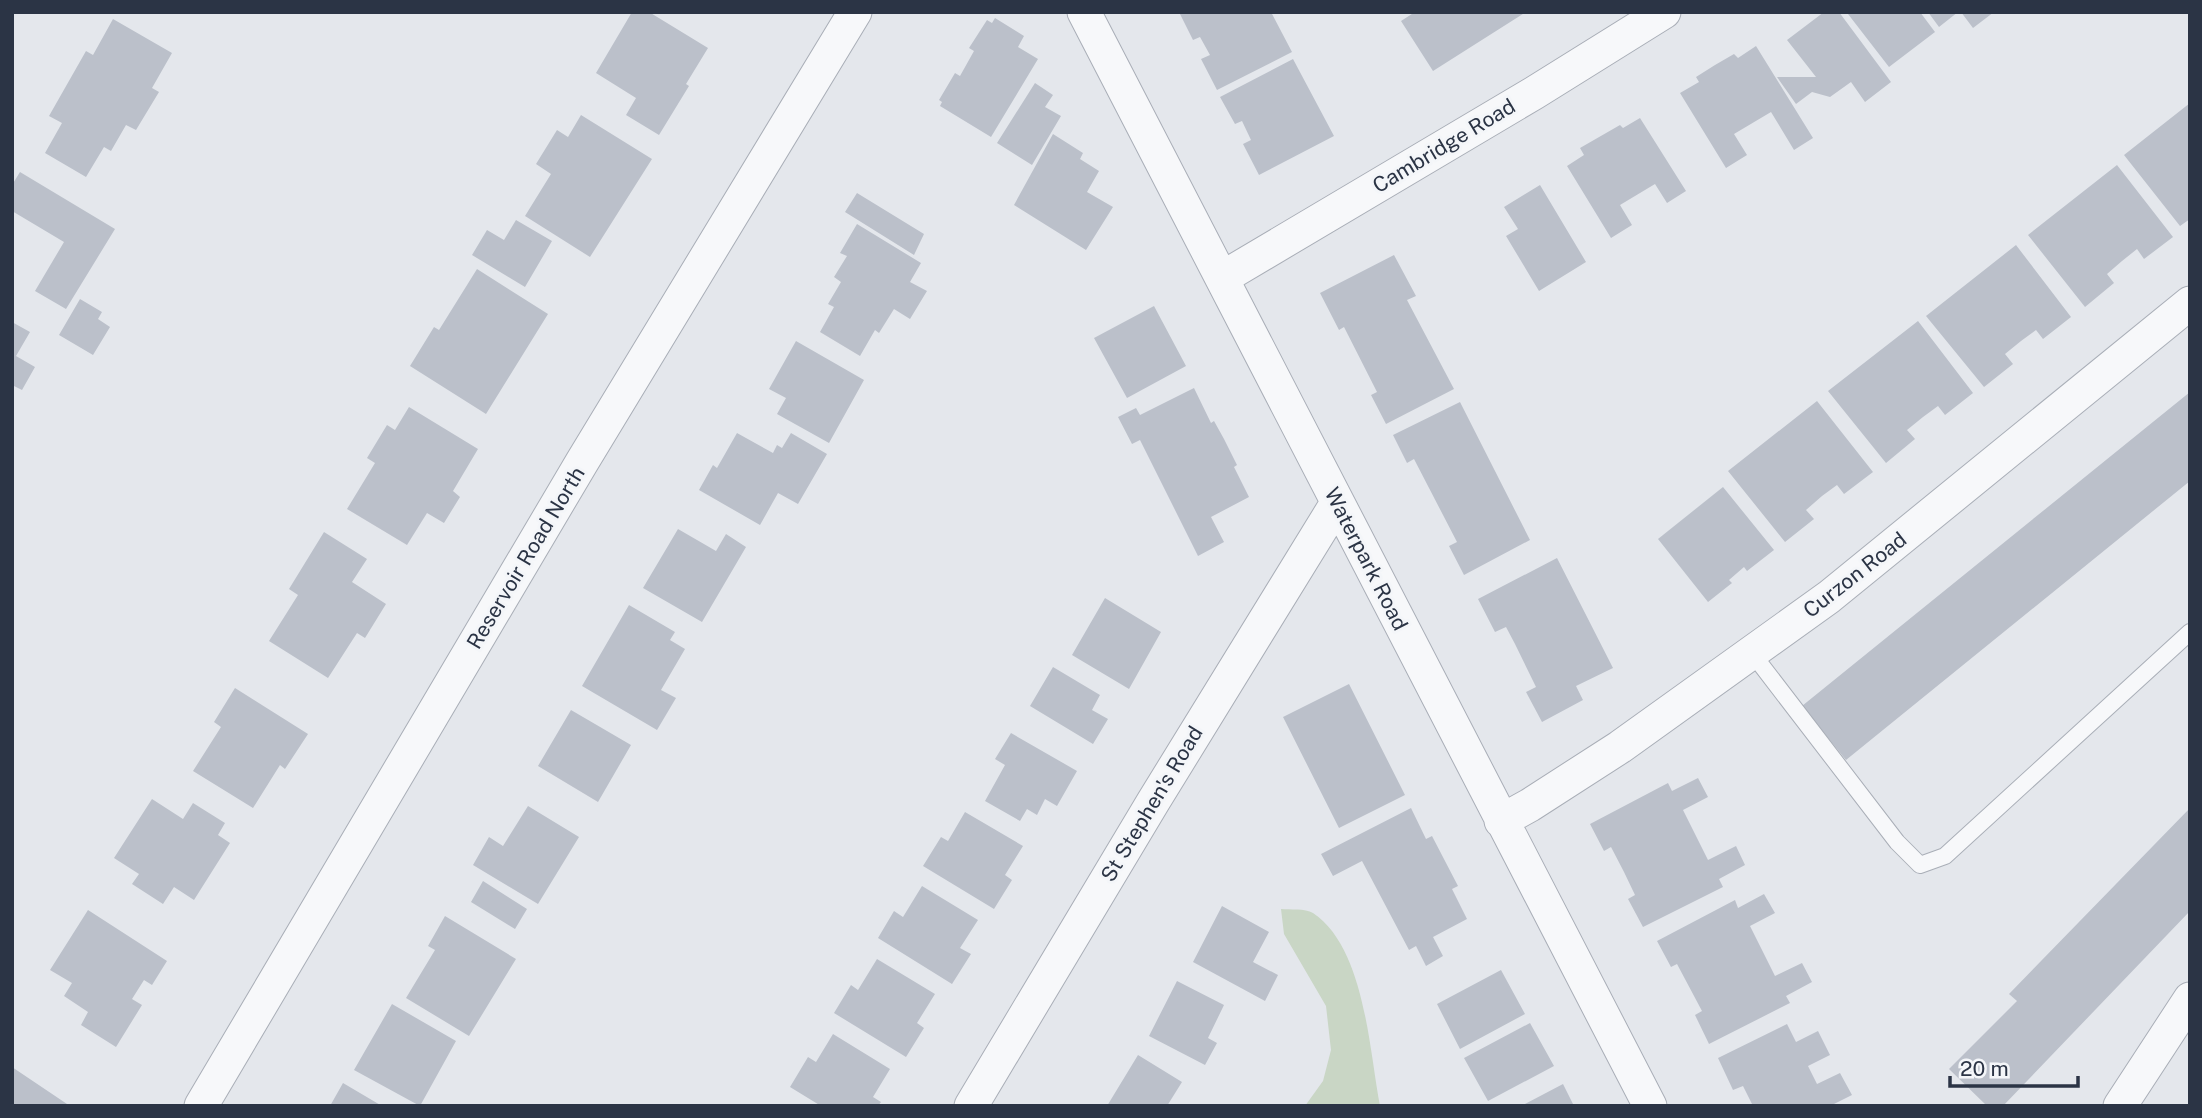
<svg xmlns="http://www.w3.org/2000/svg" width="2202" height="1118" font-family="'Public Sans',sans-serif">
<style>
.green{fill:#c9d6c5}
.building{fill:#bbc0ca}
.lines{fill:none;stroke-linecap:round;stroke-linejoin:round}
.service-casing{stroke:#a9aeb7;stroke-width:18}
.minor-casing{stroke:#a9aeb7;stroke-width:35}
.service{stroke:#f7f8fa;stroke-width:16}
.minor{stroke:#f7f8fa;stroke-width:33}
.labels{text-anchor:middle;stroke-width:6;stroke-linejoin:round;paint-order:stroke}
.street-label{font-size:21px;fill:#2b3445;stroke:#f4f6f9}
</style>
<rect width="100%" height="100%" fill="#e4e7ec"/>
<path class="green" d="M 1281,909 C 1290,910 1305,908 1313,913 C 1365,948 1369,1049 1380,1106 L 1305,1106 L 1323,1081 L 1331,1050 L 1326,1006 L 1284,934 Z"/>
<path class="building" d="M 632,12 L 649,12 L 708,48 L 686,84 L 689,86 L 659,135 L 626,115 L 636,98 L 596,73 Z
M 1179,12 L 1271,12 L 1292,52 L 1217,90 L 1201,59 L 1210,55 L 1200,37 L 1193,40 Z
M 1415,12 L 1526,12 L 1433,71 L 1401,21 Z
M 1824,12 L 1839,12 L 1891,82 L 1865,102 L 1851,82 L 1830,97 L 1812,92 L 1796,104 L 1777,77 L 1816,77 L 1787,40 Z
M 1851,12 L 1920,12 L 1935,32 L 1889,67 L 1848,14 Z
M 1928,12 L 1958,12 L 1939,27 Z
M 1961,12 L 1994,12 L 1973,28 Z
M 995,18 L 1024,36 L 1018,47 L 1038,59 L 991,137 L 940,106 L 942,102 L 939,100 L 955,73 L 960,76 L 974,51 L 969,48 L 987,20 L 992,23 Z
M 113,19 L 172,53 L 152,88 L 159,92 L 136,130 L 126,125 L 111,151 L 104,147 L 86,177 L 45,153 L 62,123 L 49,116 L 86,51 L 93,55 Z
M 1756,46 L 1813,138 L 1794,150 L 1771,112 L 1734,134 L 1747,155 L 1726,168 L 1680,93 L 1699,82 L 1696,77 L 1715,65 L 1734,54 L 1738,58 Z
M 1293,59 L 1334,136 L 1259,175 L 1243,144 L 1251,140 L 1242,121 L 1235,124 L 1220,97 Z
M 1035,83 L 1053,95 L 1045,107 L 1061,116 L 1032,165 L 997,143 Z
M 2190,103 L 2190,219 L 2180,226 L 2124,155 Z
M 581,115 L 652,159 L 590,257 L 525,216 L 551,174 L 536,164 L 557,130 L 568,137 Z
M 1640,118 L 1686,191 L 1667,203 L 1655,184 L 1620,205 L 1632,225 L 1611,238 L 1567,166 L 1584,155 L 1580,148 L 1620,125 L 1623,128 Z
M 1053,134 L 1083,153 L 1080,159 L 1099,171 L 1087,192 L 1113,207 L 1086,250 L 1014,205 Z
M 2117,165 L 2173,237 L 2144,259 L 2137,249 L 2122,261 L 2107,274 L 2114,283 L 2085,307 L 2028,235 Z
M 20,172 L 115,229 L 66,309 L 35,291 L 64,242 L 12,211 L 12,185 Z
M 1540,185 L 1586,262 L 1539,291 L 1506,236 L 1518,229 L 1504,207 Z
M 857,193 L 924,234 L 914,255 L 845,212 Z
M 516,220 L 552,241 L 525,287 L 472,255 L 487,230 L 504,240 Z
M 857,224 L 921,263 L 910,282 L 927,291 L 910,319 L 894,309 L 879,333 L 875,330 L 860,356 L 820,332 L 834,307 L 828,304 L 841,282 L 834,277 L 847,256 L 840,253 Z
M 2016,245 L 2071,317 L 2043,339 L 2036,330 L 2021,341 L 2005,354 L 2013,364 L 1984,387 L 1926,316 Z
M 1394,255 L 1416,296 L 1407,300 L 1454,389 L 1386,424 L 1371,395 L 1377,392 L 1344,327 L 1339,330 L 1320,293 Z
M 477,269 L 548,314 L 486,414 L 410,366 L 434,327 L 439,330 Z
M 80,299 L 102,312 L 98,319 L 110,327 L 93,355 L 59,335 Z
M 1154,306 L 1186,366 L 1127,398 L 1094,338 Z
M 1918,321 L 1973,393 L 1945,415 L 1938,406 L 1923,417 L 1907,430 L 1915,439 L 1886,463 L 1828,391 Z
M 12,322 L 30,332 L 16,356 L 35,367 L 22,390 L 12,385 Z
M 796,341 L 864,380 L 829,443 L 777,414 L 786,398 L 769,389 Z
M 1194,388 L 1211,423 L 1214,421 L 1224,439 L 1237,465 L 1234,467 L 1249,497 L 1211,517 L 1224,542 L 1198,556 L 1140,440 L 1132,444 L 1118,417 L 1136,408 L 1140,415 Z
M 2190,392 L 2190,481 L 1846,760 L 1802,706 Z
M 1817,401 L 1873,472 L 1844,494 L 1837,485 L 1822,496 L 1806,510 L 1814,519 L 1785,542 L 1728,471 Z
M 1460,402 L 1530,540 L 1464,575 L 1449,546 L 1457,542 L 1414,459 L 1407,463 L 1393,435 Z
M 409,407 L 478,449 L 453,491 L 460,497 L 444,523 L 427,513 L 407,545 L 347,509 L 375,463 L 367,458 L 387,425 L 395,430 Z
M 737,433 L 773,453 L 777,445 L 782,448 L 791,433 L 827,454 L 798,504 L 778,493 L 760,525 L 699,490 L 713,465 L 717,468 Z
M 1723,487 L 1774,550 L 1747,571 L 1744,567 L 1729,580 L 1732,583 L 1708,602 L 1658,539 Z
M 678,529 L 716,551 L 726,534 L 746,547 L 702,622 L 643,588 Z
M 324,532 L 367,559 L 352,582 L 386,604 L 365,638 L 357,633 L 328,678 L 269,641 L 298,595 L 289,589 Z
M 1557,558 L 1613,668 L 1576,686 L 1583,700 L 1542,722 L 1526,692 L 1536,687 L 1515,644 L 1506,627 L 1495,632 L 1478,599 Z
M 1105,598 L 1161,632 L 1129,689 L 1072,655 Z
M 629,605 L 675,632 L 670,640 L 685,649 L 661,690 L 676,698 L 657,730 L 582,686 Z
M 1053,667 L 1100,695 L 1092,710 L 1108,719 L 1093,744 L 1030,706 Z
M 1349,684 L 1405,795 L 1339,828 L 1283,717 Z
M 235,688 L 308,734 L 285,769 L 280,765 L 253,808 L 193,771 L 221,727 L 214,722 Z
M 571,710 L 631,745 L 598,802 L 538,766 Z
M 1011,733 L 1077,771 L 1057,806 L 1045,799 L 1037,815 L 1027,809 L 1020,821 L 985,801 L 1005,765 L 995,759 Z
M 1698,778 L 1708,797 L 1683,810 L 1708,860 L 1736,846 L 1745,865 L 1719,879 L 1723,887 L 1643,927 L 1628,899 L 1635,895 L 1624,872 L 1611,847 L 1604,851 L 1590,824 L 1668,783 L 1672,791 Z
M 152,799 L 183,819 L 193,803 L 225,823 L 218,835 L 230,843 L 194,900 L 174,887 L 163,904 L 132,884 L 139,874 L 114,858 Z
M 528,806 L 579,837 L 538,904 L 473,865 L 489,837 L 503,846 Z
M 1411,808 L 1426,839 L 1432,836 L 1458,886 L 1452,889 L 1467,919 L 1433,937 L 1443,956 L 1426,966 L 1416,946 L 1409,950 L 1362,861 L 1333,876 L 1321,854 Z
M 2190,808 L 2190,911 L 2003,1106 L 1987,1106 L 1949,1069 L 2017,1001 L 2009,994 Z
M 965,812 L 1023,846 L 1005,875 L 1012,880 L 994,909 L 923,866 L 941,837 L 948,841 Z
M 483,881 L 527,909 L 515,929 L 471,902 Z
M 922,886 L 978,920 L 960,948 L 971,954 L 952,984 L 878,938 L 894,911 L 903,917 Z
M 1764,894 L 1775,913 L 1750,926 L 1775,976 L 1802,963 L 1812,982 L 1786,996 L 1790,1003 L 1709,1044 L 1695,1015 L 1702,1011 L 1677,964 L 1671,967 L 1657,941 L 1735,900 L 1738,908 Z
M 1222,906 L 1269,932 L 1253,962 L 1278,975 L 1265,1001 L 1193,962 Z
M 88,910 L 167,961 L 152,985 L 144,980 L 132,999 L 142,1005 L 116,1047 L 81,1025 L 88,1012 L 64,996 L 72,983 L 50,970 Z
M 445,916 L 516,959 L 469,1036 L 406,998 L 435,950 L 428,946 Z
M 877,959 L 935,994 L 917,1023 L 924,1028 L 906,1057 L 834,1013 L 851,985 L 858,990 Z
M 1501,970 L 1525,1014 L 1460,1049 L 1437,1004 Z
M 1177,981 L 1224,1005 L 1208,1038 L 1217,1043 L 1205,1065 L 1149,1036 Z
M 392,1004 L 456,1041 L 420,1106 L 354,1070 Z
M 1530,1023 L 1554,1066 L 1488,1101 L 1464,1058 Z
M 1787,1024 L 1796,1042 L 1818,1031 L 1830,1055 L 1808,1066 L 1817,1084 L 1840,1073 L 1852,1095 L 1830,1106 L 1753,1106 L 1743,1086 L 1733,1090 L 1718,1058 Z
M 833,1034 L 890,1069 L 873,1097 L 881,1102 L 878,1106 L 821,1106 L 790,1087 L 808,1057 L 816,1062 Z
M 1138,1055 L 1182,1082 L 1167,1106 L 1107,1106 Z
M 12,1067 L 70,1106 L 12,1106 Z
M 343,1083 L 382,1106 L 330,1106 Z
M 1563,1084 L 1574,1106 L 1521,1106 Z"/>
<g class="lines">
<defs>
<path id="service" d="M 1752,653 L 1897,842 L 1920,865 L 1945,856 L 2190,632"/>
<path id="minor" d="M 1084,12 L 1650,1106
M 1222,278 L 1534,93 L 1664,12
M 1501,821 L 1530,805 L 1620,747 L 1829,597 L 2190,303
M 201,1106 L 582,462 L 855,12
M 971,1106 L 1153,802 L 1337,503
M 2120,1106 L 2190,999"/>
</defs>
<use href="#service" class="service-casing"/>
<use href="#minor" class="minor-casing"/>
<use href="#service" class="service"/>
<use href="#minor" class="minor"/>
</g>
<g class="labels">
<g class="street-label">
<text transform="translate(1444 146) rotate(-31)" y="7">Cambridge Road</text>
<text transform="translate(526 558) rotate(-59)" y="7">Reservoir Road North</text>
<text transform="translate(1366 559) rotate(63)" y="7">Waterpark Road</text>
<text transform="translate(1855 575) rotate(-38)" y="7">Curzon Road</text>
<text transform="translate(1152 804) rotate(-59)" y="7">St Stephen's Road</text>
</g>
</g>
<rect width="2202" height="1118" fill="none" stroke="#2b3445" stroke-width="28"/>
<path d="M1950 1076v10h128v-10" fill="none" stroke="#2b3445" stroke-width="3.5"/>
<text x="1960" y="1076" font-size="21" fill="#2b3445" stroke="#f4f6f9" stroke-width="5" paint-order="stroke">20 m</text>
</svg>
